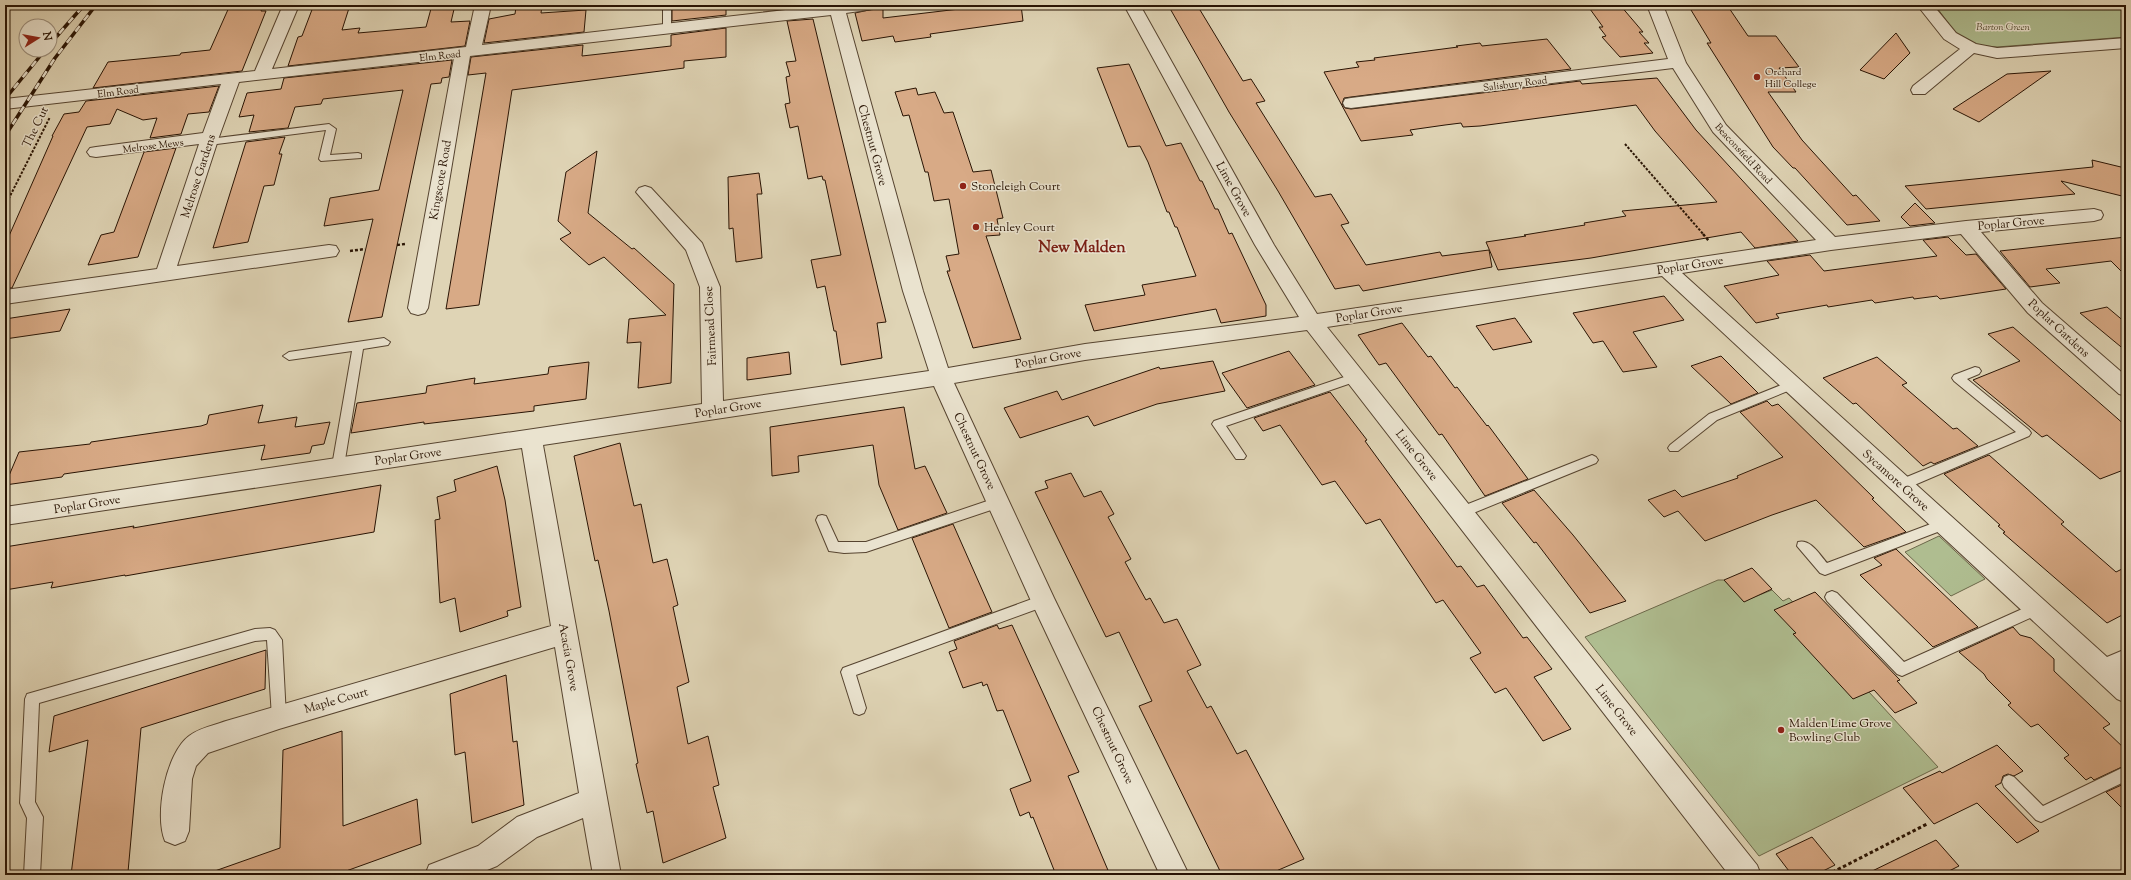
<svg xmlns="http://www.w3.org/2000/svg" width="2131" height="880" font-family="'Sorts Mill Goudy',serif">
<style>
.green{fill:#afbd90;stroke:#6c684a}
.building{fill:#d8aa86;stroke:#291404}
.lines{fill:none;stroke-linecap:round;stroke-linejoin:round}
.service-casing{stroke:#564430;stroke-width:2}
.minor-casing{stroke:#564430;stroke-width:2}
.path-far2{stroke:#291404;stroke-width:2;stroke-dasharray:2.5 1.5;stroke-linecap:butt}
.path-far1{stroke:#291404;stroke-width:2.5;stroke-dasharray:3 2;stroke-linecap:butt}
.path{stroke:#291404;stroke-width:3;stroke-dasharray:3.5 2.5;stroke-linecap:butt}
.service{fill:#eae3cf;fill-rule:evenodd}
.minor{fill:#eae3cf;fill-rule:evenodd}
.rail-casing{stroke:#291404;stroke-width:3.5}
.rail{stroke:#eae3cf;stroke-width:2.5;stroke-dasharray:7;stroke-linecap:butt}
.poi-dot{fill:#8f2418;stroke:#eae3cf;stroke-width:1.5}
.labels{text-anchor:middle;stroke-width:3;stroke-linejoin:round;paint-order:stroke}
.far-park-label{font-size:10px;font-style:italic;fill:#51472e;stroke:#eae3cf}
.far-street-label{font-size:10px;fill:#291404;stroke:#eae3cf}
.far-poi-label{font-size:10px;fill:#291404;stroke:#eae3cf;text-anchor:start}
.street-label{font-size:12px;fill:#291404;stroke:#eae3cf}
.poi-label{font-size:12px;fill:#291404;stroke:#eae3cf;text-anchor:start}
.district-label{font-size:16px;font-weight:bold;fill:#7a1f14;stroke:#eae3cf}
</style>
<rect width="100%" height="100%" fill="#dfd4b5"/>
<filter id="stains"><feTurbulence type="fractalNoise" baseFrequency=".005" numOctaves="4"/><feColorMatrix values="0 0 0 0 .2 0 0 0 0 .09 0 0 0 0 .02 0 0 0 .5 -.17"/></filter>
<radialGradient id="worn" r=".72"><stop offset=".6" stop-color="#630" stop-opacity="0"/><stop offset="1" stop-color="#630" stop-opacity=".3"/></radialGradient>
<path class="green" d="M 1935,5 L 2126,5 L 2126,37 L 1997,47 L 1974,45 L 1957,35 Z
M 1939,536 L 1985,579 L 1951,596 L 1905,552 Z
M 1718,580 L 1724,580 L 1744,601 L 1772,590 L 1783,601 L 1789,598 L 1874,689 L 1869,692 L 1938,767 L 1759,856 L 1585,637 Z"/>
<path class="building" d="M 230,5 L 263,5 L 261,11 L 266,11 L 242,71 L 93,88 L 108,62 L 180,55 L 181,53 L 210,50 Z
M 331,5 L 350,5 L 342,30 L 360,28 L 358,33 L 426,27 L 432,5 L 455,5 L 451,22 L 470,21 L 465,46 L 288,66 L 298,37 L 302,36 L 313,7 Z
M 542,5 L 541,13 L 586,10 L 584,32 L 484,43 L 489,19 L 515,14 L 516,7 Z
M 672,5 L 726,5 L 726,15 L 672,21 Z
M 993,5 L 1021,5 L 1023,21 L 930,34 L 931,37 L 895,42 L 893,36 L 862,41 L 855,13 L 883,7 L 883,18 Z
M 1168,5 L 1197,5 L 1243,81 L 1251,79 L 1265,101 L 1256,103 L 1315,197 L 1331,194 L 1349,223 L 1341,225 L 1366,265 L 1440,252 L 1442,256 L 1489,250 L 1492,267 L 1363,291 L 1359,285 L 1335,289 L 1278,191 L 1229,112 Z
M 1620,5 L 1643,32 L 1639,32 L 1649,43 L 1644,43 L 1653,53 L 1620,57 L 1602,37 L 1606,36 L 1599,27 L 1603,27 L 1590,9 Z
M 1688,5 L 1716,5 L 1718,8 L 1729,8 L 1748,36 L 1776,36 L 1799,67 L 1779,68 L 1796,92 L 1768,92 L 1802,140 L 1853,196 L 1856,195 L 1880,221 L 1847,225 L 1795,168 L 1793,168 L 1773,147 L 1707,43 L 1711,43 Z
M 813,19 L 886,322 L 877,323 L 882,358 L 841,365 L 836,331 L 834,331 L 825,286 L 817,288 L 811,260 L 841,255 L 835,227 L 825,180 L 823,180 L 822,176 L 808,179 L 798,126 L 790,128 L 785,104 L 790,103 L 786,77 L 790,76 L 786,62 L 796,61 L 787,21 Z
M 726,28 L 726,57 L 684,61 L 684,68 L 512,90 L 479,305 L 446,309 L 486,73 L 468,75 L 471,57 L 583,45 L 582,56 L 671,46 L 671,35 Z
M 1896,33 L 1910,53 L 1884,79 L 1860,70 Z
M 1547,39 L 1571,69 L 1351,97 L 1344,98 L 1342,104 L 1345,108 L 1351,109 L 1580,81 L 1582,84 L 1657,78 L 1696,130 L 1798,241 L 1755,248 L 1741,232 L 1591,258 L 1498,270 L 1486,242 L 1526,236 L 1524,235 L 1585,225 L 1584,223 L 1626,216 L 1622,211 L 1717,202 L 1655,131 L 1636,105 L 1480,126 L 1463,127 L 1461,123 L 1445,125 L 1410,130 L 1413,135 L 1361,141 L 1324,72 L 1359,67 L 1356,62 L 1375,60 L 1374,58 L 1458,47 L 1456,46 L 1480,43 L 1482,46 Z
M 452,60 L 449,77 L 442,78 L 441,83 L 431,84 L 382,317 L 348,322 L 373,219 L 324,226 L 330,198 L 379,190 L 403,90 L 323,99 L 321,104 L 295,107 L 288,128 L 249,132 L 254,115 L 239,117 L 247,93 L 281,89 L 284,78 Z
M 1129,64 L 1166,146 L 1181,143 L 1200,181 L 1202,181 L 1215,209 L 1218,209 L 1229,234 L 1232,233 L 1266,305 L 1266,316 L 1221,323 L 1216,309 L 1094,331 L 1085,305 L 1145,295 L 1142,285 L 1196,276 L 1177,227 L 1175,227 L 1169,212 L 1167,212 L 1148,162 L 1140,146 L 1128,147 L 1097,68 Z
M 2051,71 L 1979,122 L 1953,109 L 2007,74 Z
M 219,86 L 209,112 L 188,114 L 181,134 L 150,138 L 157,118 L 143,120 L 117,109 L 110,124 L 87,127 L 12,288 L 5,288 L 5,245 L 53,136 L 52,136 L 64,114 L 79,112 L 86,101 Z
M 916,88 L 918,95 L 935,92 L 944,113 L 953,112 L 973,172 L 991,170 L 1003,218 L 997,219 L 1000,235 L 986,236 L 1021,339 L 973,348 L 947,271 L 950,271 L 946,256 L 959,254 L 949,199 L 934,201 L 928,172 L 925,172 L 909,115 L 903,116 L 895,92 Z
M 285,137 L 279,154 L 282,154 L 274,185 L 264,186 L 248,242 L 213,248 L 246,142 Z
M 176,148 L 138,257 L 88,265 L 101,235 L 114,232 L 144,152 Z
M 597,151 L 588,213 L 632,249 L 634,248 L 674,284 L 671,383 L 638,388 L 641,342 L 627,343 L 629,319 L 666,315 L 604,257 L 589,265 L 560,239 L 571,233 L 558,221 L 566,172 Z
M 2092,160 L 2125,168 L 2126,197 L 2061,181 L 2075,194 L 1926,209 L 1905,186 L 2093,167 Z
M 759,173 L 762,194 L 757,194 L 762,258 L 736,262 L 733,228 L 729,229 L 728,177 Z
M 1915,203 L 1935,223 L 1910,226 L 1901,217 Z
M 1948,237 L 1966,255 L 1976,254 L 2006,289 L 1940,299 L 1937,296 L 1914,299 L 1913,297 L 1875,303 L 1872,300 L 1828,307 L 1827,305 L 1776,314 L 1779,318 L 1756,323 L 1724,286 L 1779,275 L 1767,261 L 1810,255 L 1824,271 L 1937,256 L 1923,240 Z
M 2126,237 L 2126,276 L 2111,261 L 2046,269 L 2060,283 L 2030,287 L 2000,251 Z
M 1664,296 L 1684,320 L 1633,332 L 1657,367 L 1623,372 L 1603,341 L 1593,343 L 1573,313 Z
M 2107,307 L 2126,323 L 2126,351 L 2080,313 Z
M 70,309 L 60,331 L 5,339 L 5,319 Z
M 1515,318 L 1532,342 L 1493,350 L 1476,326 Z
M 1402,323 L 1428,357 L 1431,356 L 1455,388 L 1457,387 L 1487,426 L 1488,425 L 1528,479 L 1485,496 L 1442,434 L 1439,435 L 1386,363 L 1379,365 L 1358,335 Z
M 2013,327 L 2126,426 L 2126,469 L 2100,479 L 2047,435 L 2042,437 L 1973,380 L 2020,361 L 1988,334 Z
M 1289,351 L 1315,385 L 1247,408 L 1222,373 Z
M 789,352 L 791,374 L 747,380 L 747,358 Z
M 1721,356 L 1758,393 L 1731,404 L 1691,366 Z
M 1877,357 L 1907,383 L 1902,385 L 1953,429 L 1957,428 L 1978,446 L 1934,464 L 1931,462 L 1923,466 L 1856,403 L 1853,404 L 1823,378 Z
M 1213,361 L 1225,391 L 1157,404 L 1094,426 L 1088,416 L 1020,438 L 1004,408 L 1057,391 L 1062,400 L 1159,367 L 1160,369 Z
M 589,362 L 586,399 L 534,406 L 534,411 L 424,424 L 424,422 L 351,433 L 357,403 L 426,393 L 427,386 L 475,378 L 474,384 L 548,374 L 549,367 Z
M 1330,392 L 1367,440 L 1365,441 L 1457,567 L 1461,566 L 1477,587 L 1484,585 L 1523,638 L 1527,637 L 1552,669 L 1534,677 L 1571,729 L 1543,741 L 1506,688 L 1495,693 L 1470,658 L 1481,653 L 1443,600 L 1436,603 L 1380,519 L 1366,524 L 1335,481 L 1322,485 L 1280,425 L 1263,431 L 1254,418 Z
M 1767,401 L 1772,406 L 1778,404 L 1874,498 L 1872,499 L 1906,532 L 1864,547 L 1816,500 L 1772,515 L 1705,541 L 1678,511 L 1664,517 L 1648,500 L 1675,490 L 1682,497 L 1738,478 L 1737,476 L 1783,457 L 1740,412 Z
M 263,405 L 258,423 L 297,417 L 295,427 L 330,422 L 324,444 L 312,446 L 310,453 L 261,460 L 265,445 L 64,474 L 62,477 L 5,485 L 19,452 L 90,444 L 91,442 L 201,426 L 207,424 L 209,415 Z
M 904,407 L 915,469 L 925,466 L 947,513 L 898,530 L 879,485 L 873,445 L 798,456 L 799,472 L 772,476 L 770,427 Z
M 620,443 L 634,506 L 641,504 L 653,563 L 667,559 L 678,605 L 673,607 L 689,682 L 677,687 L 688,744 L 708,736 L 719,785 L 713,787 L 726,838 L 663,863 L 653,811 L 647,813 L 636,764 L 638,763 L 609,611 L 598,560 L 595,561 L 574,456 Z
M 1989,455 L 2064,522 L 2061,524 L 2116,572 L 2126,567 L 2126,613 L 2107,623 L 2003,533 L 2005,532 L 1998,526 L 2000,525 L 1944,474 Z
M 497,466 L 505,500 L 521,607 L 507,611 L 508,616 L 460,632 L 455,598 L 440,603 L 435,520 L 440,519 L 437,497 L 456,491 L 454,480 Z
M 1071,473 L 1084,497 L 1101,491 L 1114,514 L 1108,517 L 1131,559 L 1125,562 L 1146,600 L 1150,598 L 1164,623 L 1177,619 L 1201,665 L 1187,671 L 1207,708 L 1211,706 L 1237,754 L 1246,750 L 1304,859 L 1267,875 L 1222,875 L 1139,706 L 1152,701 L 1119,632 L 1106,637 L 1035,492 L 1048,488 L 1045,481 Z
M 381,485 L 374,532 L 125,576 L 125,575 L 51,588 L 53,582 L 5,590 L 5,547 L 134,526 L 133,528 Z
M 1534,490 L 1573,535 L 1626,601 L 1590,613 L 1536,542 L 1534,543 L 1502,503 Z
M 953,524 L 992,612 L 949,628 L 912,538 Z
M 1896,549 L 1978,627 L 1933,647 L 1860,575 L 1882,565 L 1874,558 Z
M 1752,568 L 1772,589 L 1744,602 L 1724,580 Z
M 1815,592 L 1900,680 L 1897,681 L 1917,703 L 1895,713 L 1874,690 L 1853,699 L 1793,634 L 1796,633 L 1774,610 Z
M 997,625 L 999,629 L 1012,625 L 1079,772 L 1068,776 L 1110,875 L 1056,875 L 1033,817 L 1031,818 L 1029,812 L 1020,816 L 1010,789 L 1031,781 L 1003,710 L 997,711 L 987,684 L 983,686 L 982,682 L 963,688 L 949,652 L 957,649 L 954,641 Z
M 2013,627 L 2020,635 L 2031,638 L 2054,659 L 2054,671 L 2110,724 L 2103,728 L 2126,750 L 2126,765 L 2094,780 L 2091,777 L 2086,780 L 2064,758 L 2069,755 L 2038,724 L 2031,727 L 2008,705 L 2011,703 L 1987,679 L 1984,674 L 1959,652 Z
M 266,650 L 265,689 L 141,728 L 128,872 L 120,875 L 71,875 L 88,740 L 49,752 L 54,716 Z
M 506,675 L 513,742 L 517,741 L 524,805 L 472,823 L 465,752 L 455,755 L 450,694 Z
M 342,731 L 343,826 L 417,799 L 421,844 L 335,875 L 213,875 L 212,872 L 280,848 L 283,750 Z
M 1997,745 L 2023,771 L 2014,776 L 2008,774 L 2003,776 L 2001,783 L 1995,786 L 2039,831 L 2017,843 L 1977,803 L 1934,824 L 1903,788 L 1940,771 L 1942,773 Z
M 2126,783 L 2126,812 L 2106,792 Z
M 1812,837 L 1835,865 L 1815,875 L 1792,875 L 1776,854 Z
M 1936,840 L 1959,866 L 1941,875 L 1864,875 Z"/>
<g class="lines">
<defs>
<path id="service" d="M 663,5 L 671,5 L 671,29 L 667,32 L 663,29 Z
M 329,124 L 336,129 L 330,155 L 358,153 L 361,154 L 361,158 L 321,161 L 319,159 L 326,130 L 209,145 L 204,142 L 209,139 Z
M 384,338 L 390,342 L 388,345 L 363,349 L 344,466 L 342,469 L 334,469 L 332,466 L 352,351 L 289,360 L 283,356 L 289,352 Z
M 1975,367 L 1979,368 L 1981,371 L 1979,374 L 1967,379 L 2029,430 L 2031,433 L 2029,436 L 1905,489 L 1897,489 L 1895,485 L 1897,481 L 2016,432 L 1954,381 L 1952,378 L 1954,375 Z
M 1356,373 L 1362,377 L 1360,380 L 1226,426 L 1246,456 L 1244,459 L 1236,459 L 1212,424 L 1214,421 Z
M 1791,381 L 1795,382 L 1797,385 L 1795,388 L 1717,420 L 1678,451 L 1670,451 L 1668,448 L 1670,445 L 1709,414 Z
M 1592,455 L 1596,457 L 1598,460 L 1596,463 L 1466,516 L 1462,517 L 1458,516 L 1456,512 L 1458,508 Z
M 999,497 L 1003,498 L 1005,502 L 1003,506 L 866,552 L 844,553 L 829,551 L 816,520 L 818,516 L 822,515 L 826,516 L 838,542 L 866,542 Z
M 1944,519 L 1948,520 L 1950,524 L 1948,528 L 1825,575 L 1820,573 L 1797,546 L 1798,542 C 1810,538 1820,555 1827,563 Z
M 1832,591 L 1837,593 L 1904,662 L 2031,605 L 2036,603 L 2041,605 L 2043,609 L 2041,613 L 1902,676 L 1897,674 L 1827,601 L 1825,597 L 1827,593 Z
M 1043,595 L 1048,597 L 1050,601 L 1048,605 L 856,675 L 866,708 L 864,713 L 859,715 L 854,713 L 841,672 L 843,668 Z
M 270,628 L 275,630 L 282,640 L 286,717 L 284,722 L 279,724 L 274,722 L 272,717 L 267,640 L 255,641 L 39,703 L 35,802 L 43,817 L 40,875 L 24,875 L 27,818 L 20,803 L 25,699 L 27,694 L 255,629 Z
M 2126,766 L 2126,781 L 2041,822 L 2036,820 L 2004,787 L 2002,782 L 2004,777 L 2009,775 L 2014,777 L 2043,806 Z"/>
<path id="minor" d="M 283,5 L 299,5 L 272,69 L 466,47 L 475,5 L 491,5 L 482,45 L 828,5 L 883,5 L 880,8 L 846,13 L 923,291 L 948,368 L 1085,344 L 1299,317 L 1255,245 L 1124,5 L 1140,5 L 1274,245 L 1317,314 L 1816,240 L 1713,132 L 1673,68 L 1351,108 L 1345,107 L 1343,103 L 1345,99 L 1351,98 L 1668,59 L 1647,5 L 1663,5 L 1686,63 L 1726,125 L 1835,237 L 1966,221 L 2094,209 L 2101,211 L 2103,215 L 2101,219 L 2094,221 L 1981,232 L 2042,303 L 2126,376 L 2126,396 L 2119,394 L 2028,313 L 1961,234 L 1831,250 L 1682,273 L 2107,657 L 2126,649 L 2126,703 L 2117,699 L 1662,276 L 1327,327 L 1757,865 L 1761,875 L 1729,875 L 1307,330 L 1085,360 L 954,383 L 1054,598 L 1189,875 L 1160,875 L 1031,601 L 934,386 L 543,445 L 621,875 L 593,875 L 583,818 L 537,837 L 497,866 L 475,875 L 425,875 L 429,865 L 478,846 L 517,817 L 579,793 L 555,647 L 279,729 L 208,753 L 196,766 L 192,779 L 189,831 L 185,841 L 175,845 L 165,841 C 154,815 166,753 189,736 C 199,728 215,725 226,721 L 551,626 L 522,448 L 5,525 L 5,507 L 702,404 L 700,287 L 686,250 L 636,192 L 639,188 L 645,186 L 651,188 L 702,243 L 720,287 L 723,401 L 929,371 L 903,291 L 831,15 L 470,56 L 428,308 L 425,313 L 418,315 L 411,313 L 408,308 L 454,58 L 239,82 L 219,137 L 177,266 L 329,245 L 336,246 L 339,251 L 336,256 L 5,304 L 5,290 L 157,269 L 199,144 L 96,157 L 90,156 L 87,152 L 90,148 L 96,147 L 203,133 L 221,84 L 5,109 L 5,99 L 255,71 Z
M 1917,5 L 1933,5 L 1956,33 L 1976,44 L 1997,48 L 2126,38 L 2126,48 L 1997,58 L 1974,53 L 1925,94 L 1913,94 L 1911,90 L 1913,86 L 1960,49 L 1944,39 Z"/>
</defs>
<use href="#service" class="service-casing"/>
<use href="#minor" class="minor-casing"/>
<path class="path-far2" d="M 1625,144 L 1704,235
M 5,206 L 50,117"/>
<path class="path-far1" d="M 1703,234 L 1709,241
M 397,245 L 405,244
M 350,251 L 365,249"/>
<path class="path" d="M 1827,875 L 1927,824"/>
<use href="#service" class="service"/>
<use href="#minor" class="minor"/>
<defs>
<path id="rail" d="M 50,44 L 84,5
M 5,99 L 45,50
M 5,136 L 55,58 L 96,5"/>
</defs>
<use href="#rail" class="rail-casing"/>
<use href="#rail" class="rail"/>
</g>
<g class="poi-dot">
<circle cx="1757" cy="77" r="4"/>
<circle cx="963" cy="186" r="4"/>
<circle cx="976" cy="227" r="4"/>
<circle cx="1781" cy="730" r="4"/>
</g>
<g class="labels">
<g class="far-park-label">
<text x="2003" y="30">Barton Green</text>
</g>
<g class="far-street-label">
<text transform="translate(440 55) rotate(-6)" y="4">Elm Road</text>
<text transform="translate(1515 83) rotate(-7)" y="4">Salisbury Road</text>
<text transform="translate(118 91) rotate(-7)" y="4">Elm Road</text>
<text transform="translate(153 145) rotate(-7)" y="4">Melrose Mews</text>
<text transform="translate(1744 153) rotate(47)" y="4">Beaconsfield Road</text>
</g>
<g class="far-poi-label">
<text x="1765" y="75">Orchard<tspan x="1765" dy="12">Hill College</tspan></text>
</g>
<g class="street-label">
<text transform="translate(35 127) rotate(-64)" y="4">The Cut</text>
<text transform="translate(873 145) rotate(75)" y="4">Chestnut Grove</text>
<text transform="translate(198 176) rotate(-72)" y="4">Melrose Gardens</text>
<text transform="translate(440 180) rotate(-80)" y="4">Kingscote Road</text>
<text transform="translate(1234 189) rotate(61)" y="4">Lime Grove</text>
<text transform="translate(2011 223) rotate(-5)" y="4">Poplar Grove</text>
<text transform="translate(1690 265) rotate(-9)" y="4">Poplar Grove</text>
<text transform="translate(1369 313) rotate(-9)" y="4">Poplar Grove</text>
<text transform="translate(710 326) rotate(-93)" y="4">Fairmead Close</text>
<text transform="translate(2059 328) rotate(43)" y="4">Poplar Gardens</text>
<text transform="translate(1048 358) rotate(-10)" y="4">Poplar Grove</text>
<text transform="translate(728 408) rotate(-9)" y="4">Poplar Grove</text>
<text transform="translate(975 451) rotate(65)" y="4">Chestnut Grove</text>
<text transform="translate(1417 455) rotate(52)" y="4">Lime Grove</text>
<text transform="translate(408 456) rotate(-8)" y="4">Poplar Grove</text>
<text transform="translate(1896 480) rotate(42)" y="4">Sycamore Grove</text>
<text transform="translate(87 504) rotate(-9)" y="4">Poplar Grove</text>
<text transform="translate(569 657) rotate(80)" y="4">Acacia Grove</text>
<text transform="translate(336 700) rotate(-16)" y="4">Maple Court</text>
<text transform="translate(1617 710) rotate(52)" y="4">Lime Grove</text>
<text transform="translate(1113 745) rotate(65)" y="4">Chestnut Grove</text>
</g>
<g class="poi-label">
<text x="971" y="190">Stoneleigh Court</text>
<text x="984" y="231">Henley Court</text>
<text x="1789" y="727">Malden Lime Grove<tspan x="1789" dy="14">Bowling Club</tspan></text>
</g>
<g class="district-label">
<text x="1082" y="252">New Malden</text>
</g>
</g>
<rect width="2131" height="880" fill="none" stroke="#dfd4b5" stroke-width="20"/>
<rect x="6" y="6" width="2119" height="868" fill="none" stroke="#291404" stroke-width="2"/>
<rect x="10" y="10" width="2111" height="860" fill="none" stroke="#291404"/>
<g transform="translate(38 38) rotate(79)"><circle r="19" fill="#eae3cf" stroke="#9d907e"/>
<path d="M0-3L7 15L0 10L-7 15Z" fill="#8f2418"/>
<text y="-6" font-size="11" font-weight="bold" text-anchor="middle" fill="#291404">N</text>
</g>
<rect width="100%" height="100%" filter="url(#stains)"/>
<rect width="100%" height="100%" fill="url(#worn)"/>
</svg>
